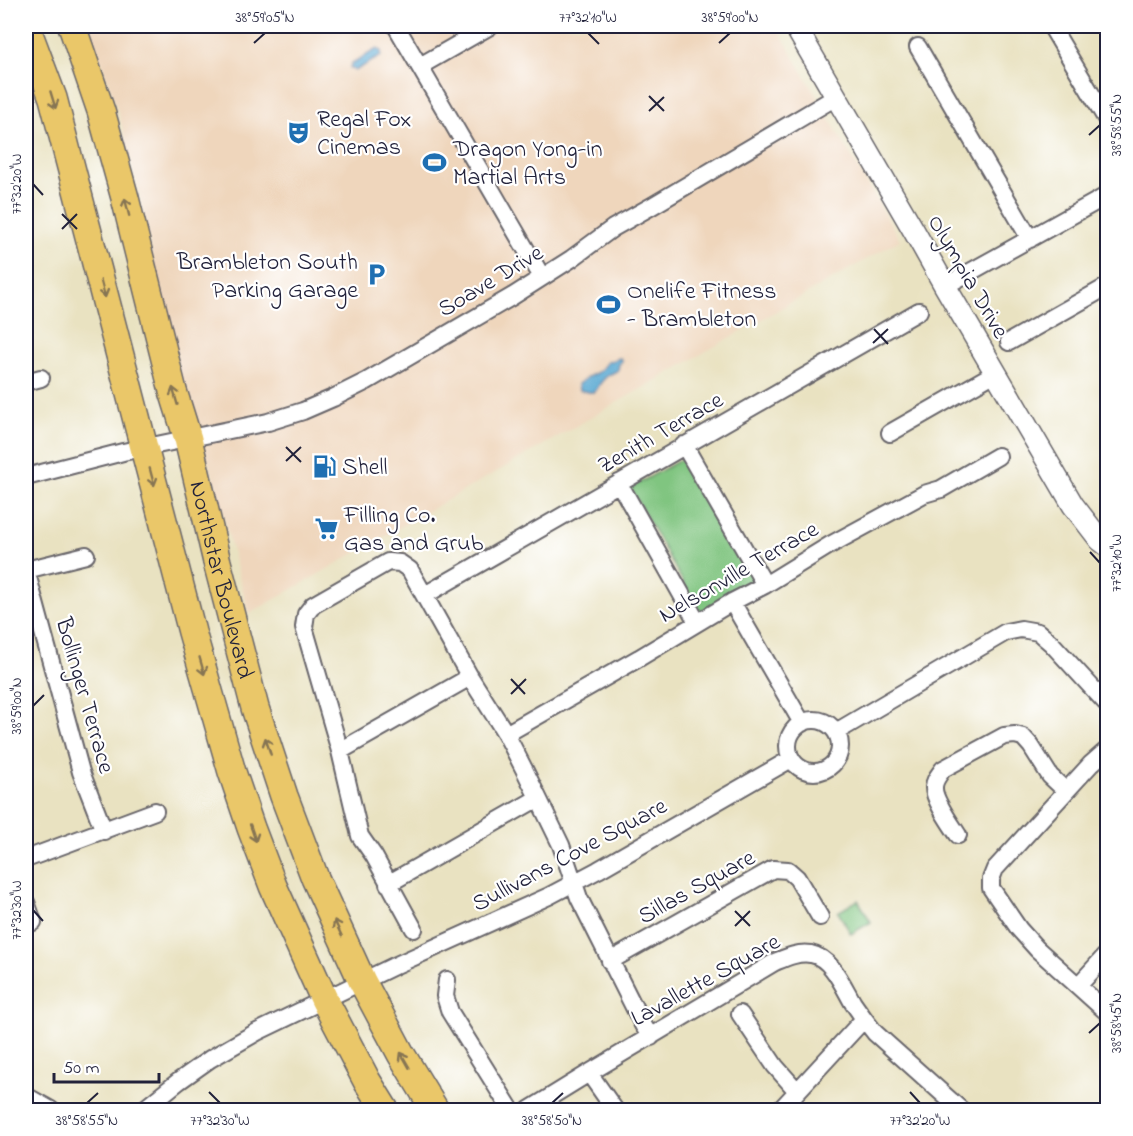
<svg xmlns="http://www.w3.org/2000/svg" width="1133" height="1136" font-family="'Indie Flower',sans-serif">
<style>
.built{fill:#efd6bc}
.green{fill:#80c580;stroke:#51745e;stroke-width:1.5}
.water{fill:#58a8d2;stroke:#3d6586;stroke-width:1.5}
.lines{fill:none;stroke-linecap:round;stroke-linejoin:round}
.minor-casing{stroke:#68656a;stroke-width:20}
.tertiary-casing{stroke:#68656a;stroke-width:24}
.primary-casing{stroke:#68656a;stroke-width:30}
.minor{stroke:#fff;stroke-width:16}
.tertiary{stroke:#fff;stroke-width:21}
.primary{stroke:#eac769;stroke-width:27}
.oneway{stroke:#867452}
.ticks{fill:none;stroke:#22223b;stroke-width:2}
.labels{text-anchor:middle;stroke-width:4.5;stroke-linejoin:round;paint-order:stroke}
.poi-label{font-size:24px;fill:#22223b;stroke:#fff;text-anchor:start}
.street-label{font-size:24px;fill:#22223b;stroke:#fff}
.neatline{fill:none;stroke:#22223b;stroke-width:2}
.ticks-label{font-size:15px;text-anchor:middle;fill:#22223b}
</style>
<rect width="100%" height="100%" fill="#fff"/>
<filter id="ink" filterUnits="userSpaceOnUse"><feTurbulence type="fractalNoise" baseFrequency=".0167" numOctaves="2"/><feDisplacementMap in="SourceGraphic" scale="12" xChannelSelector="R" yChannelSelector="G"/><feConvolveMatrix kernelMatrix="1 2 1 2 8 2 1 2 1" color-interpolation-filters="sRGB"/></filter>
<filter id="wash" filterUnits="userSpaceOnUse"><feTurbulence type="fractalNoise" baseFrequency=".008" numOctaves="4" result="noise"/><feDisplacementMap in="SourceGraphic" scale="24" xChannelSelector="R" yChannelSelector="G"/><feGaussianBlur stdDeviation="1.35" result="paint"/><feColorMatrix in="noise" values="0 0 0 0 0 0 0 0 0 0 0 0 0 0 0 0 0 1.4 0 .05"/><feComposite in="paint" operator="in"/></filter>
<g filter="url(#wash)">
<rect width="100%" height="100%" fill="#e9e2c1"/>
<path class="built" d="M 89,26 L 776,26 L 900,240 L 249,614 L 214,480 L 184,393 L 170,339 L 140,198 L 119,115 Z"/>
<path class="green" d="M 685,457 L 758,584 L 702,616 L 630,488 Z
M 858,900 L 871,922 L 851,934 L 838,912 Z"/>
<path class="water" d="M 377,49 L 381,51 L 381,56 L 355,71 L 350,68 L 352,63 Z
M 620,358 L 622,361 L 619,364 L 618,370 C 614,373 608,374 605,378 C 592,390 602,396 579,390 L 578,384 L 588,377 L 600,371 L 607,362 Z"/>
</g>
<g filter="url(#ink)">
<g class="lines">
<defs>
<path id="minor" d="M 396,26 L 542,277
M 1051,26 L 1108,122
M 918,47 L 1030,239
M 420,66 L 490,26
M 945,286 L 1108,195
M 1009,342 L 1108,286
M 26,382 L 41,378
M 890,433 L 995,373
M 684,445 L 765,585
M 26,477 L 123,452 L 268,422 L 303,411 L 333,398 L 367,381 L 513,296 L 571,259 L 613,228 L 652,206 L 836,97
M 619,483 L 697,622
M 26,570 L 81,772 L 104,831
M 26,570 L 86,555
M 425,595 L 919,311
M 732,602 L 802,723
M788 746a26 26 0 1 1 52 0a26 26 0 1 1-52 0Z
M 836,732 L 1006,632 L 1021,629 L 1038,632 L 1052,644 L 1108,705
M 506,734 L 639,658 L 732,602 L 765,585 L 830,545 L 924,494 L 941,489 L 998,456
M 1108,749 L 1091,764 L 995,869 L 991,879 L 991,888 L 1019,929 L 1037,949 L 1108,1013
M 340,751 L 470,677
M 958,835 C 951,824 933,799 934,787 C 934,780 939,775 943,769 L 1004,736 L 1015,735 L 1023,737 L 1031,746 L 1050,776 L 1066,791
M 26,859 L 155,811
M 388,884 L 538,798
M 26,902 L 33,922
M 414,929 L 374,856 L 360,836 L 340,751 L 304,627 L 306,614 L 313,605 L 388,562 L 400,563 L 410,570 L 470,677 L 506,734 L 526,773 L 561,845 L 579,898 L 643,1025 L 651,1037
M 610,961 L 773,869 L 788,870 L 797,878 L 820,917
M 447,980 L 445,996 L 450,1012 L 511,1110
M 1078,986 L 1108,953
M 740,1014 L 775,1066 L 797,1091
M 589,1073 L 615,1110
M 26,1096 L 51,1110
M 143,1110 L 179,1081 L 210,1059 L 257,1032 L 394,966 L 549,896 L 598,870 L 791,759
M 529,1110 L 589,1073 L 775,962 C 787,957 798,952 811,954 C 832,958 843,986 853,1003 C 860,1013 867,1023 875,1033 L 961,1110
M 780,1110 L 864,1019"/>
<path id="tertiary" d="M 795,26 L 914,231 L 945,286 L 1073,505 L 1100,540 L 1108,546"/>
<g id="primary">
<path d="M 26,26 L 53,98 L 192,632 L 232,772 L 251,828 L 273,886 L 324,999 L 367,1081 L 385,1110"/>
<path id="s1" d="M 72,26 L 101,111 L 125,198 L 173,391 L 188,439 L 217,562 L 242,658 L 255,708 L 284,796 L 315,878 L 362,981 L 401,1054 L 435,1110"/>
</g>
</defs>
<use href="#minor" class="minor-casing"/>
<use href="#tertiary" class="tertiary-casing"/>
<use href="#primary" class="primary-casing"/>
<use href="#minor" class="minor"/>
<use href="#tertiary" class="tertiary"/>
<use href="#primary" class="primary"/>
</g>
<defs><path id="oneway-shaft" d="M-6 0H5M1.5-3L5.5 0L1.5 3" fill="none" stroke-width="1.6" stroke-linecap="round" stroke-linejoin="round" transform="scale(1.5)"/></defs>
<g class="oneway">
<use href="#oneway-shaft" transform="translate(53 100) rotate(73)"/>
<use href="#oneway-shaft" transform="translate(127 207) rotate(-104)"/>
<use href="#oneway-shaft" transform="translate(103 289) rotate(75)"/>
<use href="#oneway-shaft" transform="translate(175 396) rotate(-106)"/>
<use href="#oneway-shaft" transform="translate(152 477) rotate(75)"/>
<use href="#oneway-shaft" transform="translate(202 666) rotate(74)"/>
<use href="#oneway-shaft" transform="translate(268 746) rotate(-108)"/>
<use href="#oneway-shaft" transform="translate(253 833) rotate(71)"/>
<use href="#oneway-shaft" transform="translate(338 928) rotate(-115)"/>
<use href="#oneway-shaft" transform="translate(405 1060) rotate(-120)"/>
</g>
</g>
<path class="ticks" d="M 588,33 L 599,44M 254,43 L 265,33M 719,43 L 730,33M 649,96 L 664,111M 649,111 L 664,97M 1089,135 L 1100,125M 33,184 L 43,195M 62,214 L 77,229M 62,229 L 77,214M 874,329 L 888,344M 873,343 L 888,329M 286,447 L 301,462M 286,461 L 301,447M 1090,552 L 1100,563M 511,679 L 525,694M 511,694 L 526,679M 33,706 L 44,695M 33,910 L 43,921M 735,911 L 750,926M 735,926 L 750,911M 1089,1033 L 1100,1023M 209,1092 L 220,1103M 910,1092 L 920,1103M 87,1103 L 98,1093M 552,1103 L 563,1093"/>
<defs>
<symbol id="theatre-bare" viewBox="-9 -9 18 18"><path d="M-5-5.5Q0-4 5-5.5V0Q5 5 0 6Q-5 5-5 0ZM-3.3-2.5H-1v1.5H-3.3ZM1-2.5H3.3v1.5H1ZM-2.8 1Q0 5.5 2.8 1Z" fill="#1f6fb2" stroke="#fff" stroke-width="2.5" paint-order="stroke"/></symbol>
<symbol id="stadium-bare" viewBox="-9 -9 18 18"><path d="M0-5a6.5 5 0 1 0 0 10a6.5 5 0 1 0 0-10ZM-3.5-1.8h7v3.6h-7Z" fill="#1f6fb2" stroke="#fff" stroke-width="2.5" paint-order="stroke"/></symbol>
<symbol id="parking-bare" viewBox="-9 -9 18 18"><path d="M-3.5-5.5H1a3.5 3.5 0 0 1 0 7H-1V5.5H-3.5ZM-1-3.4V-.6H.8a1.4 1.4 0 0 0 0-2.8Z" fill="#1f6fb2" stroke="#fff" stroke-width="2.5" paint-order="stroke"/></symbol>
<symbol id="fuel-bare" viewBox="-9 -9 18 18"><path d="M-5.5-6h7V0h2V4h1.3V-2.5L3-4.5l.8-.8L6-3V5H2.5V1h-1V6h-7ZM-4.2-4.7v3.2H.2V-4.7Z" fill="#1f6fb2" stroke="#fff" stroke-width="2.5" paint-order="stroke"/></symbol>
<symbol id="supermarket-bare" viewBox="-9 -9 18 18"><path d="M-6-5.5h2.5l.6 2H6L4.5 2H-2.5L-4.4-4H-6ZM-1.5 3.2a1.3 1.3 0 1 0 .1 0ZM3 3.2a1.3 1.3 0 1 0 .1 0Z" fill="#1f6fb2" stroke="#fff" stroke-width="2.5" paint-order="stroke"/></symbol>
</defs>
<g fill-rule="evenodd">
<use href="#theatre-bare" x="282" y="116" width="33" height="33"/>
<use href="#stadium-bare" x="418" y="146" width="33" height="33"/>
<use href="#parking-bare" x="360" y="258" width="33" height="33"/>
<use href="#stadium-bare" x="592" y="288" width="33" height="33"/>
<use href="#fuel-bare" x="308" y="450" width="33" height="33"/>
<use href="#supermarket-bare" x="310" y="512" width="33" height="33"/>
</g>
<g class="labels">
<g class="poi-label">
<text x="317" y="126">Regal Fox<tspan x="317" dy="28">Cinemas</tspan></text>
<text x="453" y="156">Dragon Yong-in<tspan x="453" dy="28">Martial Arts</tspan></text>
<text x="358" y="269" text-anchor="end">Brambleton South<tspan x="358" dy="28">Parking Garage</tspan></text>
<text x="627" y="298">Onelife Fitness<tspan x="627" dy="28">- Brambleton</tspan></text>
<text x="342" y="474">Shell</text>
<text x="344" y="522">Filling Co.<tspan x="344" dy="28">Gas and Grub</tspan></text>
</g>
<g class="street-label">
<text transform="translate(969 276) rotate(60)" y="8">Olympia Drive</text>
<text transform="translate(490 280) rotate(-31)" y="8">Soave Drive</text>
<text transform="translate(660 432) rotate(-30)" y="8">Zenith Terrace</text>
<text transform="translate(738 571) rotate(-30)" y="8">Nelsonville Terrace</text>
<text dy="8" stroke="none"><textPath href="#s1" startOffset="574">Northstar Boulevard</textPath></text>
<text transform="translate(86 695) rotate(74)" y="8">Bollinger Terrace</text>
<text transform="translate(569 854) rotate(-28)" y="8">Sullivans Cove Square</text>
<text transform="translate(696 886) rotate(-29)" y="8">Sillas Square</text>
<text transform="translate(705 979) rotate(-29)" y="8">Lavallette Square</text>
</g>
</g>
<rect width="1133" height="1136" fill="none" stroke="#fff" stroke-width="66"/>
<path d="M54 1073v9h105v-9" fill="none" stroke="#22223b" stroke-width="3"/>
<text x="63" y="1073" font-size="18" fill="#22223b" stroke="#ffffff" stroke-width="4.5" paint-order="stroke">50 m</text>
<rect x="33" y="33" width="1067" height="1070" class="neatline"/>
<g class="ticks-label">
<text x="265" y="22">38°59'05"N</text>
<text x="588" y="22">77°32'10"W</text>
<text x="730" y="22">38°59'00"N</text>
<text transform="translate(1116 125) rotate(-90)" y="5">38°58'55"N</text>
<text transform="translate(16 184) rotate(-90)" y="5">77°32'20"W</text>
<text transform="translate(1116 563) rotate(-90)" y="5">77°32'10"W</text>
<text transform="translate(16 706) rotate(-90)" y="5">38°59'00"N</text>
<text transform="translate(16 910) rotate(-90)" y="5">77°32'30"W</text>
<text transform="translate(1116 1023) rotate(-90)" y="5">38°58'45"N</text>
<text x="87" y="1125">38°58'55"N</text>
<text x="220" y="1125">77°32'30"W</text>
<text x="552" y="1125">38°58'50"N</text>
<text x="920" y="1125">77°32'20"W</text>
</g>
</svg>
